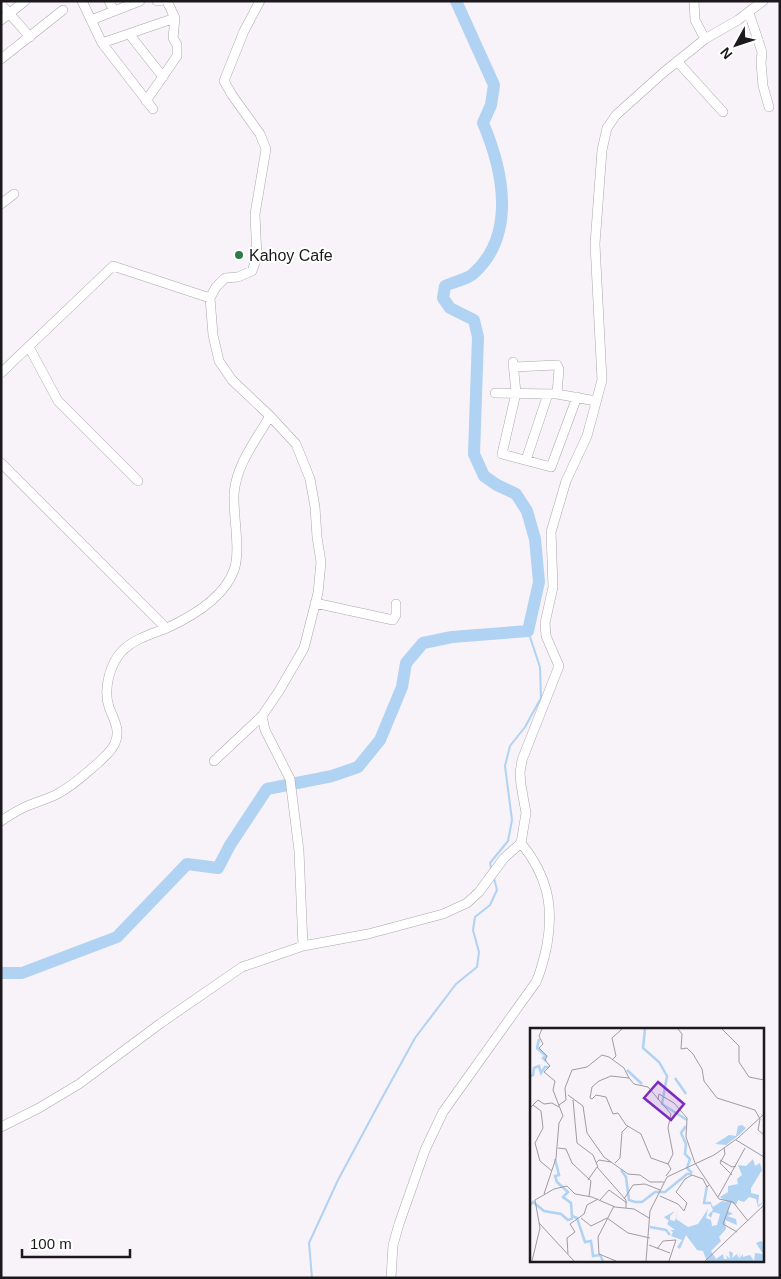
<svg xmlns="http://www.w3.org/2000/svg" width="781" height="1279" font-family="Helvetica,sans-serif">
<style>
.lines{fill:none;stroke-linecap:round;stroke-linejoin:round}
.stream{stroke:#b0d2f3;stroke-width:2}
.river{stroke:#b0d2f3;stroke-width:12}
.minor-casing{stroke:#aca7ad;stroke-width:10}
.minor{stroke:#fff;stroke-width:9}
.poi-dot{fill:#2f7b49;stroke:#fff;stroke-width:2}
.labels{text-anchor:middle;stroke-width:4;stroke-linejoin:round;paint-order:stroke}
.poi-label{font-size:16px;fill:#1b191c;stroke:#fff;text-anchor:start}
.inset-river{fill:none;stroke:#b0d2f3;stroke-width:2.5}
.inset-road{fill:none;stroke:#a09ba1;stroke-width:1}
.view{fill:#7b2cbf;fill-opacity:0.15;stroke:#7b2cbf;stroke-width:2.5}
.inset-edge{fill:none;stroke:#1b191c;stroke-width:2.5}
</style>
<rect width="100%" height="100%" fill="#f8f2f9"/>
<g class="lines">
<path class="stream" d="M 491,868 L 490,863 L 508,841 L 512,820 L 505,766 L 510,746 L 525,727 L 541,698 L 540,667 L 528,631
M 312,1278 L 309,1243 L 338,1180 L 382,1098 L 415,1038 L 456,984 L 477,967 L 479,952 L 473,930 L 475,917 L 490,905 L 497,890 L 494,878"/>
<path class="river" d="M 1,973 L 22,973 L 117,937 L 187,864 L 218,868 L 230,845 L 267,789 L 332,776 L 358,767 L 380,740 L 402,687 L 406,663 L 423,643 L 452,637 L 528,631 L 539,582 L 535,539 L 527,511 L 516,494 L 497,485 L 484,476 L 474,454 L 478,337 L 474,320 L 450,308 L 443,298 L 445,286 C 453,282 468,279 473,274 C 517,235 503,170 483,123 L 491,105 L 494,85 L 456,1"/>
<defs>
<path id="minor" d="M 82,1 L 102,43 L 153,109
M 109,1 L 114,11
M 157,1 L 160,1
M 260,1 L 244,31 L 224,81 L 232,95 L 260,134 L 266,149 L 255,214 L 257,258 L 252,271 L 238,277 L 225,278 L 216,287 L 210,298 L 213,335 L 219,361 L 232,380 L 270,416 L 296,444 L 310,479 L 315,507 L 317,537 L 321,562 L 318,593 L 304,648 L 279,691 L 262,716 L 265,730 L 290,779 L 299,851 L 303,946
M 694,1 L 695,20 L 705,39
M 1,4 L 30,37
M 749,13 L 762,52 L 761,63 L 763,86 L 769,107
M 1,20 L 25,1
M 91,20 L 140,1
M 130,35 L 163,77
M 102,43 L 175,18
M 1,59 L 63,10
M 677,61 L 723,112
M 146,101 L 177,56 L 177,45 L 173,38 L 175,18 L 167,1
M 1,204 L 14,194
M 29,347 L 58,401 L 138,481
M 513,362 L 516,393 L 502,454 L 551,467 L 577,397
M 514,367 L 557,365 L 559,369 L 557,394
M 1,373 L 113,266 L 210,298
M 495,393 L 557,394 L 596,401
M 526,460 L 548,394
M 1,463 L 166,628
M 315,603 L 393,620 L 396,615 L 396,604
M 214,761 L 262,716
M 1,821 C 10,815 18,810 27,806 C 38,801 49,799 59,793 C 74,785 85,774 98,763 C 104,757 112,751 115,743 C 121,730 113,718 109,707 C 103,689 110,663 123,650 C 136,638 152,634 167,628 C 193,616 224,598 234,570 C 241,551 233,516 234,494 C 236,465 256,440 270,416
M 1,1127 L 39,1108 L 79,1084 L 161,1023 L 242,967 L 303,946 L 368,934 L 443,914 L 467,903 L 479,892 L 504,858 L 521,843
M 391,1278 L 393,1245 L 399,1224 L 425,1150 L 443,1112 L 536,982 C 542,969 544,958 547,945 C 554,905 547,875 521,843 L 526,813 L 521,785 L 520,773 L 522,760 L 559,666 L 546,636 L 545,623 L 553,587 L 551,532 L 566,481 L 587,436 L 602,380 L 595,244 L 602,150 L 607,128 L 616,115 L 664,72 L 705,39 L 738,20 L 763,1"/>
</defs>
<use href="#minor" class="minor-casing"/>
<use href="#minor" class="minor"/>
</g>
<circle class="poi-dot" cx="239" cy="255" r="5"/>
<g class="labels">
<g class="poi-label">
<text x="249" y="261">Kahoy Cafe</text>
</g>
</g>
<g transform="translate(530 1028)">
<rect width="234" height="234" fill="#f8f2f9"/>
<path d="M 212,97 L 216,100 L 209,107 L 196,117 L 185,116 L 199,107 L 206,108 L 208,98 ZM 223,131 L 225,138 L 230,135 L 232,142 L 221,160 L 221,165 L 229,167 L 228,177 L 234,174 L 228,179 L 226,171 L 219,169 L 214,174 L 208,172 L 206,177 L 200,174 L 198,183 L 203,186 L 197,188 L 206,191 L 207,197 L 195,192 L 196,201 L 189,209 L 191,213 L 181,223 L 186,231 L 193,226 L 194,231 L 197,231 L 196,227 L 200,231 L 199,223 L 203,225 L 202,230 L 207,226 L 208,230 L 210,225 L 209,231 L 213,226 L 213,229 L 220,227 L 224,233 L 225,225 L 233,226 L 226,215 L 231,213 L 234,215 L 234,233 L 177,233 L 173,223 L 167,222 L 156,207 L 150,221 L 147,219 L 152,212 L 141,208 L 143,204 L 140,202 L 145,202 L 137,196 L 139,193 L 134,189 L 145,183 L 140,188 L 140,192 L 145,193 L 148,182 L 146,191 L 158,199 L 168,196 L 178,181 L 176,190 L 181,192 L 182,198 L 187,197 L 190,186 L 183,184 L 181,190 L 178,187 L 183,182 L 181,178 L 181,175 L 183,179 L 192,173 L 197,174 L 190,169 L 198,164 L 198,158 L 208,156 L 207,151 L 212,147 L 208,137 L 216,138 Z" fill="#b0d2f3"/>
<path class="inset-river" d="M 115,1 L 113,20 L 129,34 L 137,48 L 132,76 L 157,92M 9,11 L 7,20 L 16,28 L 13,30 L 16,33M 97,42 L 112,56M 0,48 L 3,47 L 4,40 L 9,38 L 11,45 L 15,39 L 19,39M 145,50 L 156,66M 156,98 L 151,105 L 156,116 L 155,126 L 160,131 L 157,140 L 162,145M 25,131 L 29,147 L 25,148 L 27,154 L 38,164 L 33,169 L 41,175 L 42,188 L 47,190 L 55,214 L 61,213 L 63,228 L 70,227 L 73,233M 91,142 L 96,149 L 99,172 L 105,174 L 112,174 L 125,164 L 135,164 L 157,146 L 162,146M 177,158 L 174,175 L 181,175M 0,177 L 3,174 L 14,183 L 31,186 L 38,192 L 43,190M 120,199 L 136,202 L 140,207"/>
<path class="inset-road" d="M 12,1 L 9,8 L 13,16 L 9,20 L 17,28 L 15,32 L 20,38 L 14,44 L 25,53 L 23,62 L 33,88 L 29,95 L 26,130 L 14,166M 148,1 L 152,6 L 151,21 L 157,20 L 163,26 L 172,41 L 174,53 L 187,70 L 225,82 L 230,91 L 228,102 L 234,107M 192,1 L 209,18 L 209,34 L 219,49 L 234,52M 82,32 L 86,28 L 82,10 L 92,1M 99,50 L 104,56 L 118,59 L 141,86 L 138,100 L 143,126 L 138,136 L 141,141 L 136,148M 38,67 L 53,78 L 57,105 L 74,129 L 98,146 L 110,147 L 120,154 L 134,154M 43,72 L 47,115 L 63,127 L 68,139M 128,72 L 129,66 L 144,75 L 157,90 L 156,109 L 165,135M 3,77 L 11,83 L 13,100 L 5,115 L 10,133 L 22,143M 29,77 L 36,72 L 35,60 L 42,42 L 57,39 L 72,27 L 79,29 L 94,40 L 99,50 L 81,48 L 69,53 L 62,59 L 60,70 L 62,71 L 66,67 L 76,69 L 83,86 L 88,85 L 96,97 L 111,106 L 121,130 L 138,136M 0,80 L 8,72 L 14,76 L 22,75 L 29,79M 206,112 L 234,129M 28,120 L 36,121 L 42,135 L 61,153 L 59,168M 194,120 L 195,126 L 190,135 L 202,147M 190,132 L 202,139 L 206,138M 66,135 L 69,132 L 81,134M 85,135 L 90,130 L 92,104 L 98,98M 165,135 L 189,171 L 203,174 L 218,193M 58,152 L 67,139 L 96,172 L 96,180M 130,168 L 148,176 L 154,183 L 157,175 L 146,164 L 155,151 L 162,147 L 173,151 L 177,159 L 179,157M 188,169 L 215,120M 94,171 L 103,157 L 115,156 L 130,162M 70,172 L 79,162 L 97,175M 201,174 L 193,196 L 207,204M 84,178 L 68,209 L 69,226 L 86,233M 51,190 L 61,198 L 77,190 L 98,205 L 120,210M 9,195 L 44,233M 37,210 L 45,204 L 40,196 L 54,186 L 57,177 L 68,171M 37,210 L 38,226M 119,217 L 140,225M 127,221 L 133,213 L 146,212 L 139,233M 2,233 L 10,200 L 5,172 L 24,161 L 37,158 L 45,166 L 62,169 L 85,179 L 104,181 L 119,190M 116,233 L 120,183 L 137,149 L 184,127 L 208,110 L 234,86M 175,233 L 234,177"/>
<path class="view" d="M 128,54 L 154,76 L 141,92 L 114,70 Z"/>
<rect width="234" height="234" class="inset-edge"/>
</g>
<rect width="781" height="1279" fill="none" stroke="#1b191c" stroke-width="5"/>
<g transform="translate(736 45) rotate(230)" stroke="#ffffff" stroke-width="4" paint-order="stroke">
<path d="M0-4L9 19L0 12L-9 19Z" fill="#1b191c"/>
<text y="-8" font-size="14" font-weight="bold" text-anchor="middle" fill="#1b191c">N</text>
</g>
<path d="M22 1249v8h108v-8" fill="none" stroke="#1b191c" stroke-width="2.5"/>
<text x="30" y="1249" font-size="15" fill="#1b191c" stroke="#ffffff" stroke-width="4" paint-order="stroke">100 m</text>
</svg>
